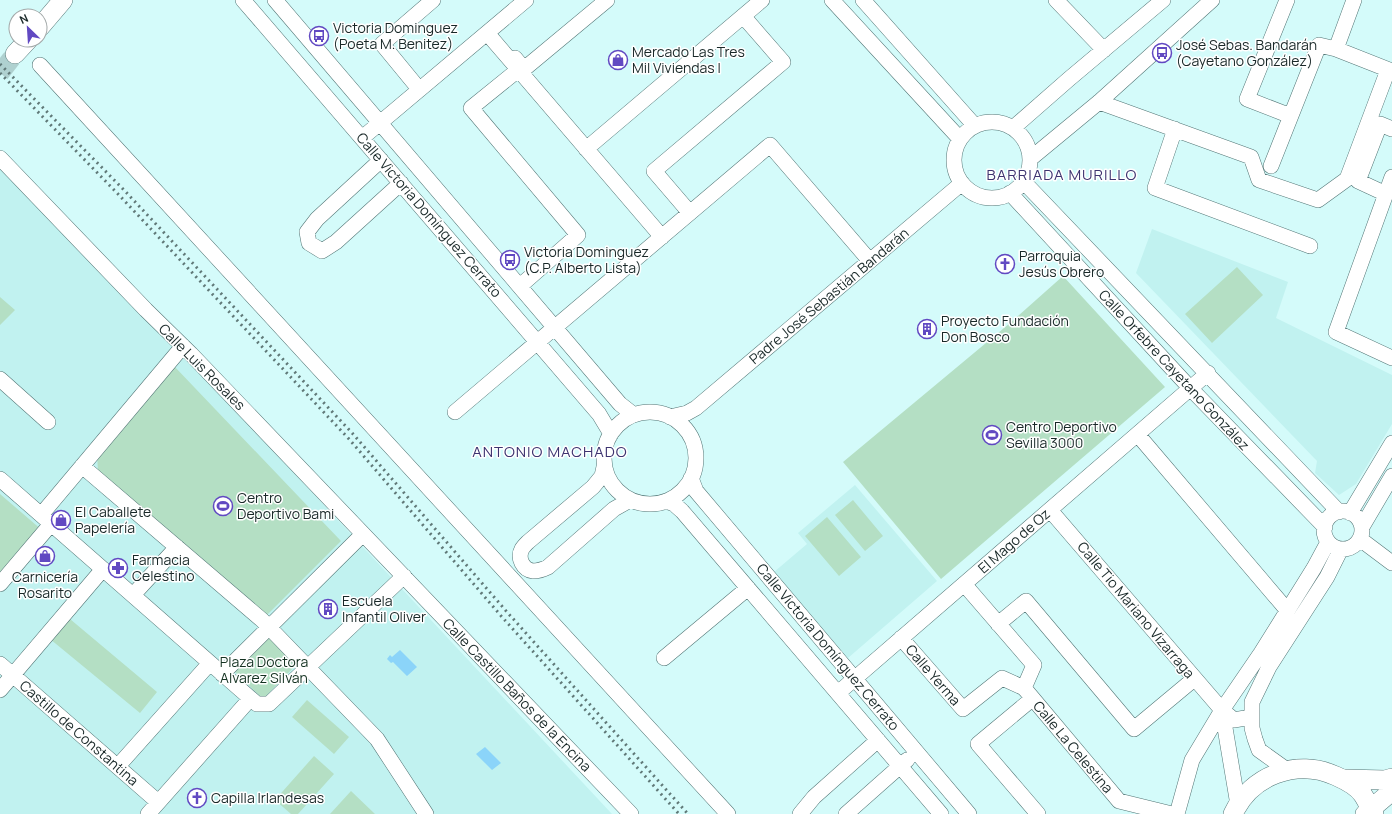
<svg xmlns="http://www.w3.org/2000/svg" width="1392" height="814" font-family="Manrope,sans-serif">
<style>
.built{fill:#c1f2f0}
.green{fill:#b4dfc4}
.water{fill:#8bd4f9}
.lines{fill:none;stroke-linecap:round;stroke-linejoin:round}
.major-tunnel{stroke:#afd1d0;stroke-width:19;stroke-dasharray:19 10;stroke-linecap:butt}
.minor-casing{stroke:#537676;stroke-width:16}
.major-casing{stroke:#537676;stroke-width:20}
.minor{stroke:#fff;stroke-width:15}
.major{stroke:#fff;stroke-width:19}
.rail{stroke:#607978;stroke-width:3;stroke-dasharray:2 4;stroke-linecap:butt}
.labels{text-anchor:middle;stroke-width:3;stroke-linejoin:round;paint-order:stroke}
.poi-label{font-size:14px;fill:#192828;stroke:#fff;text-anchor:start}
.street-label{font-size:14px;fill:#192828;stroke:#fff}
.park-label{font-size:14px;fill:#133120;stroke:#fff}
.neighbourhood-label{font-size:15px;letter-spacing:1px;fill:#3d3470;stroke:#fff}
</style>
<rect width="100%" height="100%" fill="#d4fbfa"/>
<path class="built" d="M 0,158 L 612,814 L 0,814 Z
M 1152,229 L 1288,282 L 1276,318 L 1392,375 L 1392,424 L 1356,484 L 1339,495 L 1315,473 L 1317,461 L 1136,273 Z
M 855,485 L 937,581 L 848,658 L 774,572 L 807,544 L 798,533 Z"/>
<path class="green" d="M 1237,267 L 1263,295 L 1212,343 L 1185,314 Z
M 1063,276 L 1165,387 L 941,579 L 843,462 L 1010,323 Z
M 0,297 L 15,310 L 0,325 Z
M 174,366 L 341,541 L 265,617 L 98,472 L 97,454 Z
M 0,494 L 43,531 L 0,579 Z
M 853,500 L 883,536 L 865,551 L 835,515 Z
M 827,517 L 861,557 L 839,576 L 805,536 Z
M 70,619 L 157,692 L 140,713 L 50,639 Z
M 268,637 L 296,665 L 263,699 L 234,671 Z
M 307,700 L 349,737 L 334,754 L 292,717 Z
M 314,756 L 334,774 L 298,814 L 291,814 L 275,800 Z
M 351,791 L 375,814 L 330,814 Z"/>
<path class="water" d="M 400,650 L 417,667 L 407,676 L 393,662 L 391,663 L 387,659 L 390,655 L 392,657 Z
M 485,747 L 501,763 L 492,770 L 476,754 Z"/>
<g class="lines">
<path class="major-tunnel" d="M 0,73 L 15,54"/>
<defs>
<path id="minor" d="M 243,0 L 599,414 L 611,434
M 275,0 L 620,404 L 634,415
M 832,0 L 960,139
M 863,0 L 975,126
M 1056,0 L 1104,50
M 487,33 L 662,237
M 1336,49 L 1392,71
M 515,58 L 524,69 L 607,0
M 40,65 L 728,814
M 518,70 L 471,108 L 578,235 L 520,286
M 419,89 L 382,44 L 433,0
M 1099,102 L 1251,157 L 1259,180 L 1318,200 L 1347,179 L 1388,70
M 1283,113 L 1247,99 L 1287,0
M954 160a38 38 0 1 1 76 0a38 38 0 1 1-76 0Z
M 1013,128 L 1069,79 L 1163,0
M 1175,129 L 1155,188 L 1310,246
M 362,138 L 526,0
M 586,149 L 762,0
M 0,158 L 146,310 L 191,354 L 631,814
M 1030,159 L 1099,102 L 1212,0
M 381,160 L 317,219 L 307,232 L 309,243 L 322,251 L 336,242 L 401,183
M 1271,166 L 1319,45 L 1336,49 L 1354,0
M 1392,177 L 1336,332 L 1392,358
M 1023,181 L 1339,512
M 1010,193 L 1191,389 L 1325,527
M 1386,194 L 1358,181 L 1380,124 L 1392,129
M 690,213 L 654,171 L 783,62 L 743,16
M 0,379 L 48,422
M 455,412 L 770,145 L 870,261
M604 458a46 46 0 1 1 92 0a46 46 0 1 1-92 0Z
M 670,417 L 687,413 L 696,408 L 962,183
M 1138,435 L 1287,610
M 82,466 L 262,620 L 377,739 L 426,814
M 604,467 L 602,476 L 593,487 L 528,542 C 526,544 523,547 522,549 C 517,558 523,570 533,571 C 539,571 544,569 548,567 L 614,509 L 630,500
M 691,478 L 696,491 L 969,814
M 0,479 L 257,704 L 269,704 L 404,576
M 666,501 L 674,504 L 682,511 L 941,814
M 1050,510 L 1222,710 L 1234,720 L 1251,717
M1324 530a19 19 0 1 1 38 0a19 19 0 1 1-38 0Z
M 1350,513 L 1392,443
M 41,515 L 183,346
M 1362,527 L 1392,476
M 1360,539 L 1392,563
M 0,584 L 51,524
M 964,584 L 1034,665 L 1024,688
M 133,595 L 177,547
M 998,624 L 1026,601 L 1134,729 L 1194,679
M 901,638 L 963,709 L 1002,678 L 1024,688 L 1119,801 L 1172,814
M 664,658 L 748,588
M 0,664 L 158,802
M 222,674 L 363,534
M 0,690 L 103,569
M 838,693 L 1208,373
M 1032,699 L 978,744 L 1038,814
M 1222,710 L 1238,805
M 118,766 L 210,663
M 1287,770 L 1259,750 L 1255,739 L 1252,728 L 1252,702 L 1269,667 L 1327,577 L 1341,549
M 148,814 L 250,699
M 800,814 L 814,797 L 878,740
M 846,814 L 907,760
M 1177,814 L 1192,760 L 1222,710 L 1261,653 L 1314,568 L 1328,542"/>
<path id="major" d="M 40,27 L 63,0
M 15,54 L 28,40
M 1345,779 L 1385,780 L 1392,778
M 1233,814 C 1251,775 1297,758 1336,776 C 1345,780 1358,787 1363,795 C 1367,801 1370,808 1374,814
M 1365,814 L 1392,791"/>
</defs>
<use href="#minor" class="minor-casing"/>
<use href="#major" class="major-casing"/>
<use href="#minor" class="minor"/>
<use href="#major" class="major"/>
<path class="rail" d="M 0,64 L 123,189 L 354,435 L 507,612 L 688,814
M 0,73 L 118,194 L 349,439 L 502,617 L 679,814"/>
</g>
<defs>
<symbol id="bus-ring" viewBox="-11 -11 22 22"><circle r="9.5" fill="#fff" stroke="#6149c2" stroke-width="1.5"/><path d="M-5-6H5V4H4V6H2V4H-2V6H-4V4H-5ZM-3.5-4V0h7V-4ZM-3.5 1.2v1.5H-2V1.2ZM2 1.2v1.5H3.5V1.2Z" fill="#6149c2"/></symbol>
<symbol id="shop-ring" viewBox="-11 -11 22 22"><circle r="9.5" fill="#fff" stroke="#6149c2" stroke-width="1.5"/><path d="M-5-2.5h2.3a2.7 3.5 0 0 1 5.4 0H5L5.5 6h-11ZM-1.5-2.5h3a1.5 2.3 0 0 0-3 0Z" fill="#6149c2"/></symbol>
<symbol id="church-ring" viewBox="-11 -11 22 22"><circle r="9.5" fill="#fff" stroke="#6149c2" stroke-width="1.5"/><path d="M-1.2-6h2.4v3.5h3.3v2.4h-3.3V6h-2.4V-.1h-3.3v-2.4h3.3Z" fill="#6149c2"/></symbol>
<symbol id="building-ring" viewBox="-11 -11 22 22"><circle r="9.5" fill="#fff" stroke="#6149c2" stroke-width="1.5"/><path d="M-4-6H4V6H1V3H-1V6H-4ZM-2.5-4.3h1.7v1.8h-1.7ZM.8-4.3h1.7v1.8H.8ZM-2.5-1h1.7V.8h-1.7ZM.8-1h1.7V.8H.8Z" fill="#6149c2"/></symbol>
<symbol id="stadium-ring" viewBox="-11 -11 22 22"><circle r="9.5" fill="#fff" stroke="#6149c2" stroke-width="1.5"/><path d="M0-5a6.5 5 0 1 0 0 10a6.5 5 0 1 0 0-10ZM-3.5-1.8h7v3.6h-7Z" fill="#6149c2"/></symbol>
<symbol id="pharmacy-ring" viewBox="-11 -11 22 22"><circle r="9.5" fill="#fff" stroke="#6149c2" stroke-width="1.5"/><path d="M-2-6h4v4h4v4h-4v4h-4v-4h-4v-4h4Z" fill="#6149c2"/></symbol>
</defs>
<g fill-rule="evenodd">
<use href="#bus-ring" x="308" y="25" width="22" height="22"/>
<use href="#bus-ring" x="1151" y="42" width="22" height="22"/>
<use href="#shop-ring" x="607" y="49" width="22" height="22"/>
<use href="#bus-ring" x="499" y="249" width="22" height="22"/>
<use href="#church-ring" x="994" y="253" width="22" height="22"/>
<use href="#building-ring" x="916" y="318" width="22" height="22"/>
<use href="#stadium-ring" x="981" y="424" width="22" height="22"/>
<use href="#stadium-ring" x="212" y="495" width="22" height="22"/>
<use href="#shop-ring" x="50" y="509" width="22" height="22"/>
<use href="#shop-ring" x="34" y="545" width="22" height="22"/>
<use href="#pharmacy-ring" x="107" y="557" width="22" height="22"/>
<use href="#building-ring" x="317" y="598" width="22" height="22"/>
<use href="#church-ring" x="186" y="787" width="22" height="22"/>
</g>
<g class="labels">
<g class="poi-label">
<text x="333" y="33">Victoria Dominguez<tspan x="333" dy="16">(Poeta M. Benitez)</tspan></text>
<text x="1176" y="50">José Sebas. Bandarán<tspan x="1176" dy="16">(Cayetano González)</tspan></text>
<text x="632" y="57">Mercado Las Tres<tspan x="632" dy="16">Mil Viviendas I</tspan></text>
<text x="524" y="257">Victoria Dominguez<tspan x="524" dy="16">(C.P. Alberto Lista)</tspan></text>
<text x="1019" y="261">Parroquia<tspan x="1019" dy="16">Jesús Obrero</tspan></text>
<text x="941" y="326">Proyecto Fundación<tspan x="941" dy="16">Don Bosco</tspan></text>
<text x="1006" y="432">Centro Deportivo<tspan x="1006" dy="16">Sevilla 3000</tspan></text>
<text x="237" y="503">Centro<tspan x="237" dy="16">Deportivo Bami</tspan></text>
<text x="75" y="517">El Caballete<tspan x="75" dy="16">Papelería</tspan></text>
<text x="132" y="565">Farmacia<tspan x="132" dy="16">Celestino</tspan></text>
<text x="45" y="582" text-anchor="middle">Carnicería<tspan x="45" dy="16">Rosarito</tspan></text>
<text x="342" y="606">Escuela<tspan x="342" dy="16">Infantil Oliver</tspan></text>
<text x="211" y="803">Capilla Irlandesas</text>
</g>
<g class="street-label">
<text transform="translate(429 215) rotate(49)" y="5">Calle Victoria Domínguez Cerrato</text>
<text transform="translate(829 296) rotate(-40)" y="5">Padre José Sebastián Bandarán</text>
<text transform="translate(202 367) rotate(45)" y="5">Calle Luis Rosales</text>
<text transform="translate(1174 370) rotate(47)" y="5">Calle Orfebre Cayetano González</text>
<text transform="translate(1014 541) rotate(-41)" y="5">El Mago de Oz</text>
<text transform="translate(1136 610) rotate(50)" y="5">Calle Tio Mariano Vizarraga</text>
<text transform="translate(828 647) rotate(50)" y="5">Calle Victoria Domínguez Cerrato</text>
<text transform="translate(933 675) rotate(49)" y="5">Calle Yerma</text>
<text transform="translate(517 695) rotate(46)" y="5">Calle Castillo Baños de la Encina</text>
<text transform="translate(79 733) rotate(41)" y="5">Castillo de Constantina</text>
<text transform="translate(1073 747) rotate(50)" y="5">Calle La Celestina</text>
</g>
<g class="park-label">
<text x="264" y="667">Plaza Doctora<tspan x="264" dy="16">Alvarez Silván</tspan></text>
</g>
<g class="neighbourhood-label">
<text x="1062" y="180">BARRIADA MURILLO</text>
<text x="550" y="457">ANTONIO MACHADO</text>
</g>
</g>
<g transform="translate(28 28) rotate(335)"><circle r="19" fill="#ffffff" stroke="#a3a9a9"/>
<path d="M0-3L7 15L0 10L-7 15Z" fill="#6149c2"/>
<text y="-6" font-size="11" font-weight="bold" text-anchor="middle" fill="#192828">N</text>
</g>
</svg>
